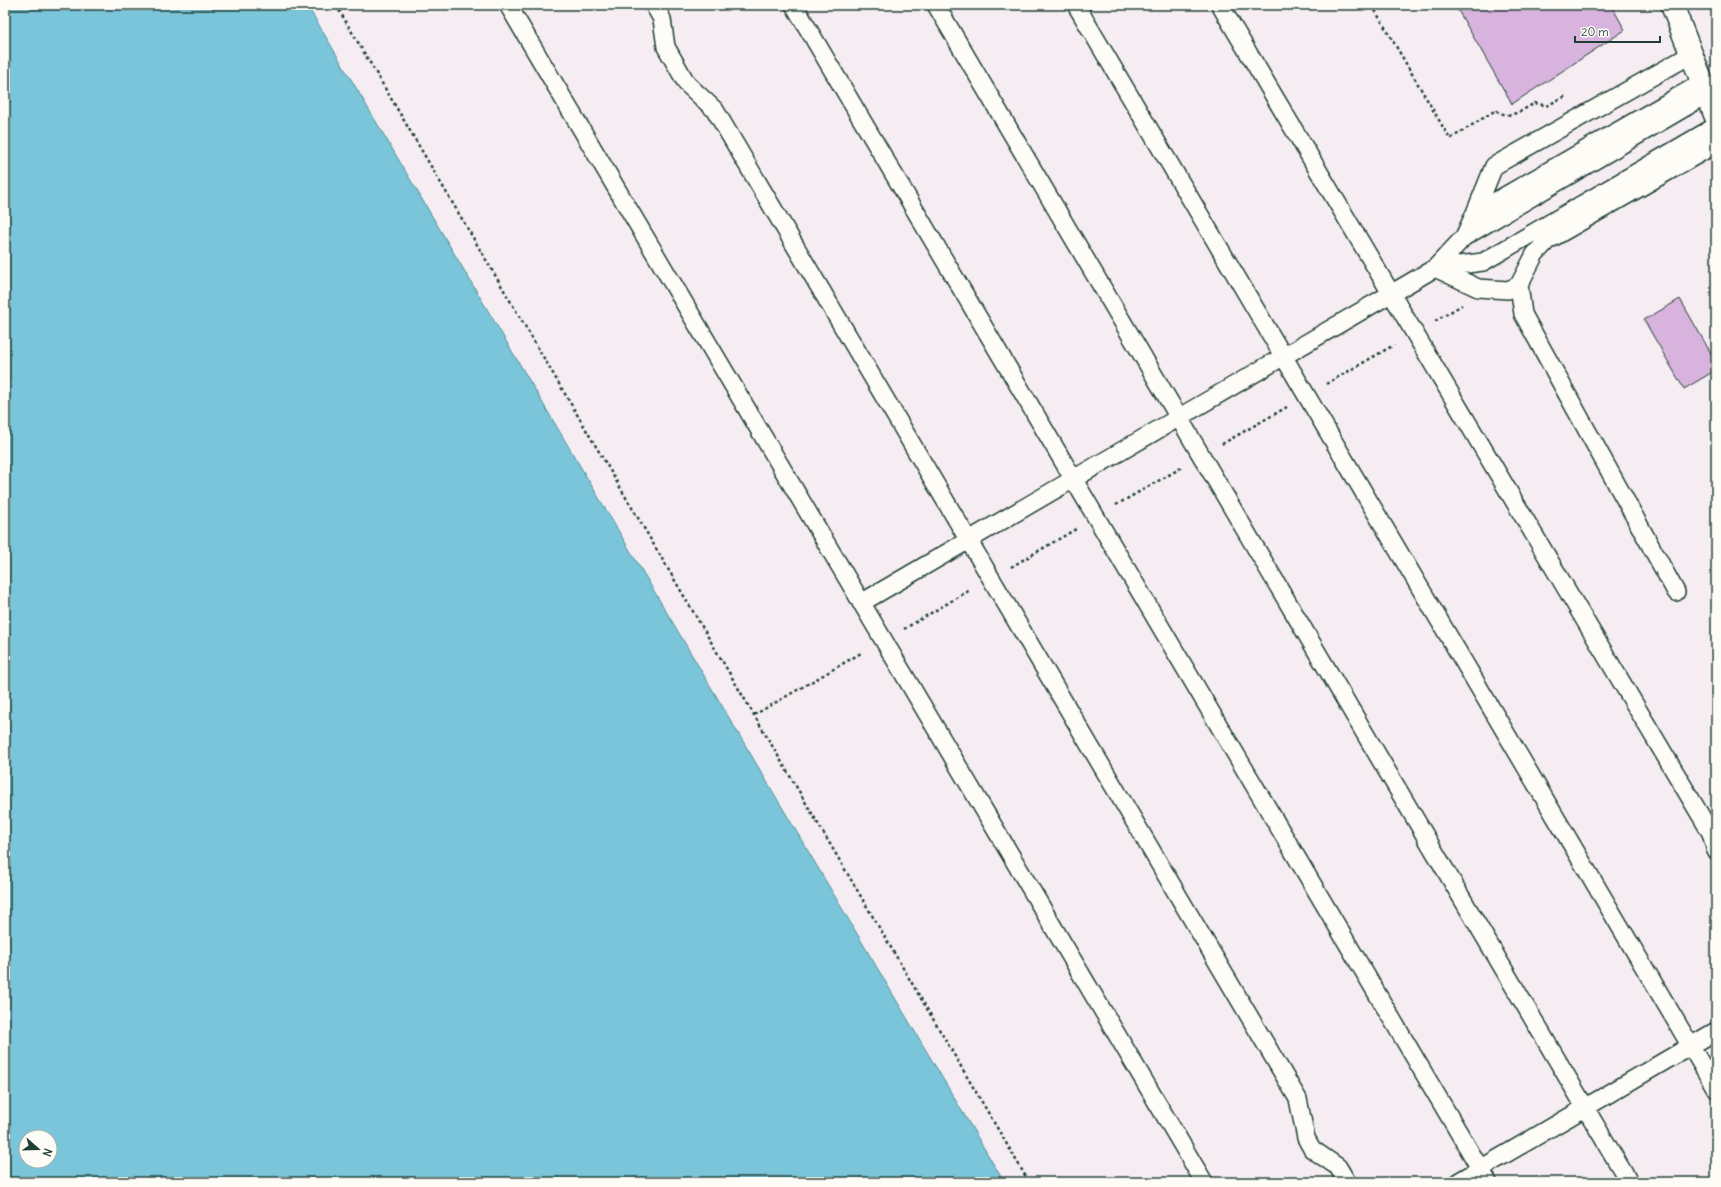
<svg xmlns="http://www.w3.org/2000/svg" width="1721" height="1187" font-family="Delius,sans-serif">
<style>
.water{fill:#7ac5d9;stroke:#568f97;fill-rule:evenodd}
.building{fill:#d7b3dd;stroke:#1f3d34}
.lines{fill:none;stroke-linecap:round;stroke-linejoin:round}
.service-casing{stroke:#1f3d34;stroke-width:20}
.minor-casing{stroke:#1f3d34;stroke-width:25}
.path{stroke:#1f3d34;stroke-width:2.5;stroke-dasharray:3 3;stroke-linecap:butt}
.service{stroke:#fdfcf7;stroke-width:17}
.minor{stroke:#fdfcf7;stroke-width:22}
</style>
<rect width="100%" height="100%" fill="#f5edf2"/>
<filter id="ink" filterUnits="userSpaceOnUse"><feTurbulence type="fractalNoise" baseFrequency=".025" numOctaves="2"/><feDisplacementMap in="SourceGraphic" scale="8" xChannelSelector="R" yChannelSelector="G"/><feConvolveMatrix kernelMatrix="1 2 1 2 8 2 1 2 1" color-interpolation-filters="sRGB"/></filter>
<g filter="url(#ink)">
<path class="water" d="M 5,5 L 307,5 L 1004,1182 L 5,1182 ZM 26,1137 L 50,1137 L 50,1161 L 26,1161 Z"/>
<path class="building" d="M 1455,5 L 1611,5 L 1625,30 L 1512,104 Z
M 1680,299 L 1716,362 L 1716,370 L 1684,389 L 1644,320 Z"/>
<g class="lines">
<defs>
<path id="service" d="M 508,5 L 1204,1182
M 654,5 L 662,19 L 666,47 L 687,84 L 715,110 L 1298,1099 L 1306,1138 L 1312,1149 L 1338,1167 L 1347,1182
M 794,5 L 1488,1182
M 936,5 L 1629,1182
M 1076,5 L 1716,1089
M 1220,5 L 1711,833 L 1716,851
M 1475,213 L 1494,166 L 1692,54
M 1464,237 L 1475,213 L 1703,82
M 1435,268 L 1478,288 L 1508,290 L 1519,285 L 1535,254 L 1547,241 L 1716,144
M 1435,268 L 1483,262 L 1716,126
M 1519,285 L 1523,314 L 1676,592
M 861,603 L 1435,268 L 1464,237 L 1708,94
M 1458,1182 L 1716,1031"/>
<path id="minor" d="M 1672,5 L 1716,117"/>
</defs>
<use href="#service" class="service-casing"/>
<use href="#minor" class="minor-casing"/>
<path class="path" d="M 336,5 L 1029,1182
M 1372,5 L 1450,139 L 1496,110 C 1509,121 1522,110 1535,103 L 1546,106 L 1566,96
M 1435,321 L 1462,305
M 1326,384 L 1394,345
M 1222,444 L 1287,407
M 1116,505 L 1181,468
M 1011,567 L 1076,529
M 904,629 L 970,590
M 754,715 L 863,652"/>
<use href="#service" class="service"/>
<use href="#minor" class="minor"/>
</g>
</g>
<rect width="1721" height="1187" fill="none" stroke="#fdfcf7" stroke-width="20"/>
<rect x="10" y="10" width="1701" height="1167" fill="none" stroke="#1f3d34" stroke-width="1.5" filter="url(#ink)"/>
<g transform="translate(38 1149) rotate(110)"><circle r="19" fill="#fdfcf7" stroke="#a4b0a9"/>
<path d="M0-3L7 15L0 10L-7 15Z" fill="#1f3d34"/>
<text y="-6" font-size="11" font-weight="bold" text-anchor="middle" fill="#1f3d34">N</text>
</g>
<path d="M1575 36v6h85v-6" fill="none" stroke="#1f3d34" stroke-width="2"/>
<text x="1581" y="36" font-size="12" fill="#1f3d34" stroke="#fdfcf7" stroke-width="3" paint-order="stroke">20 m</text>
</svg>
